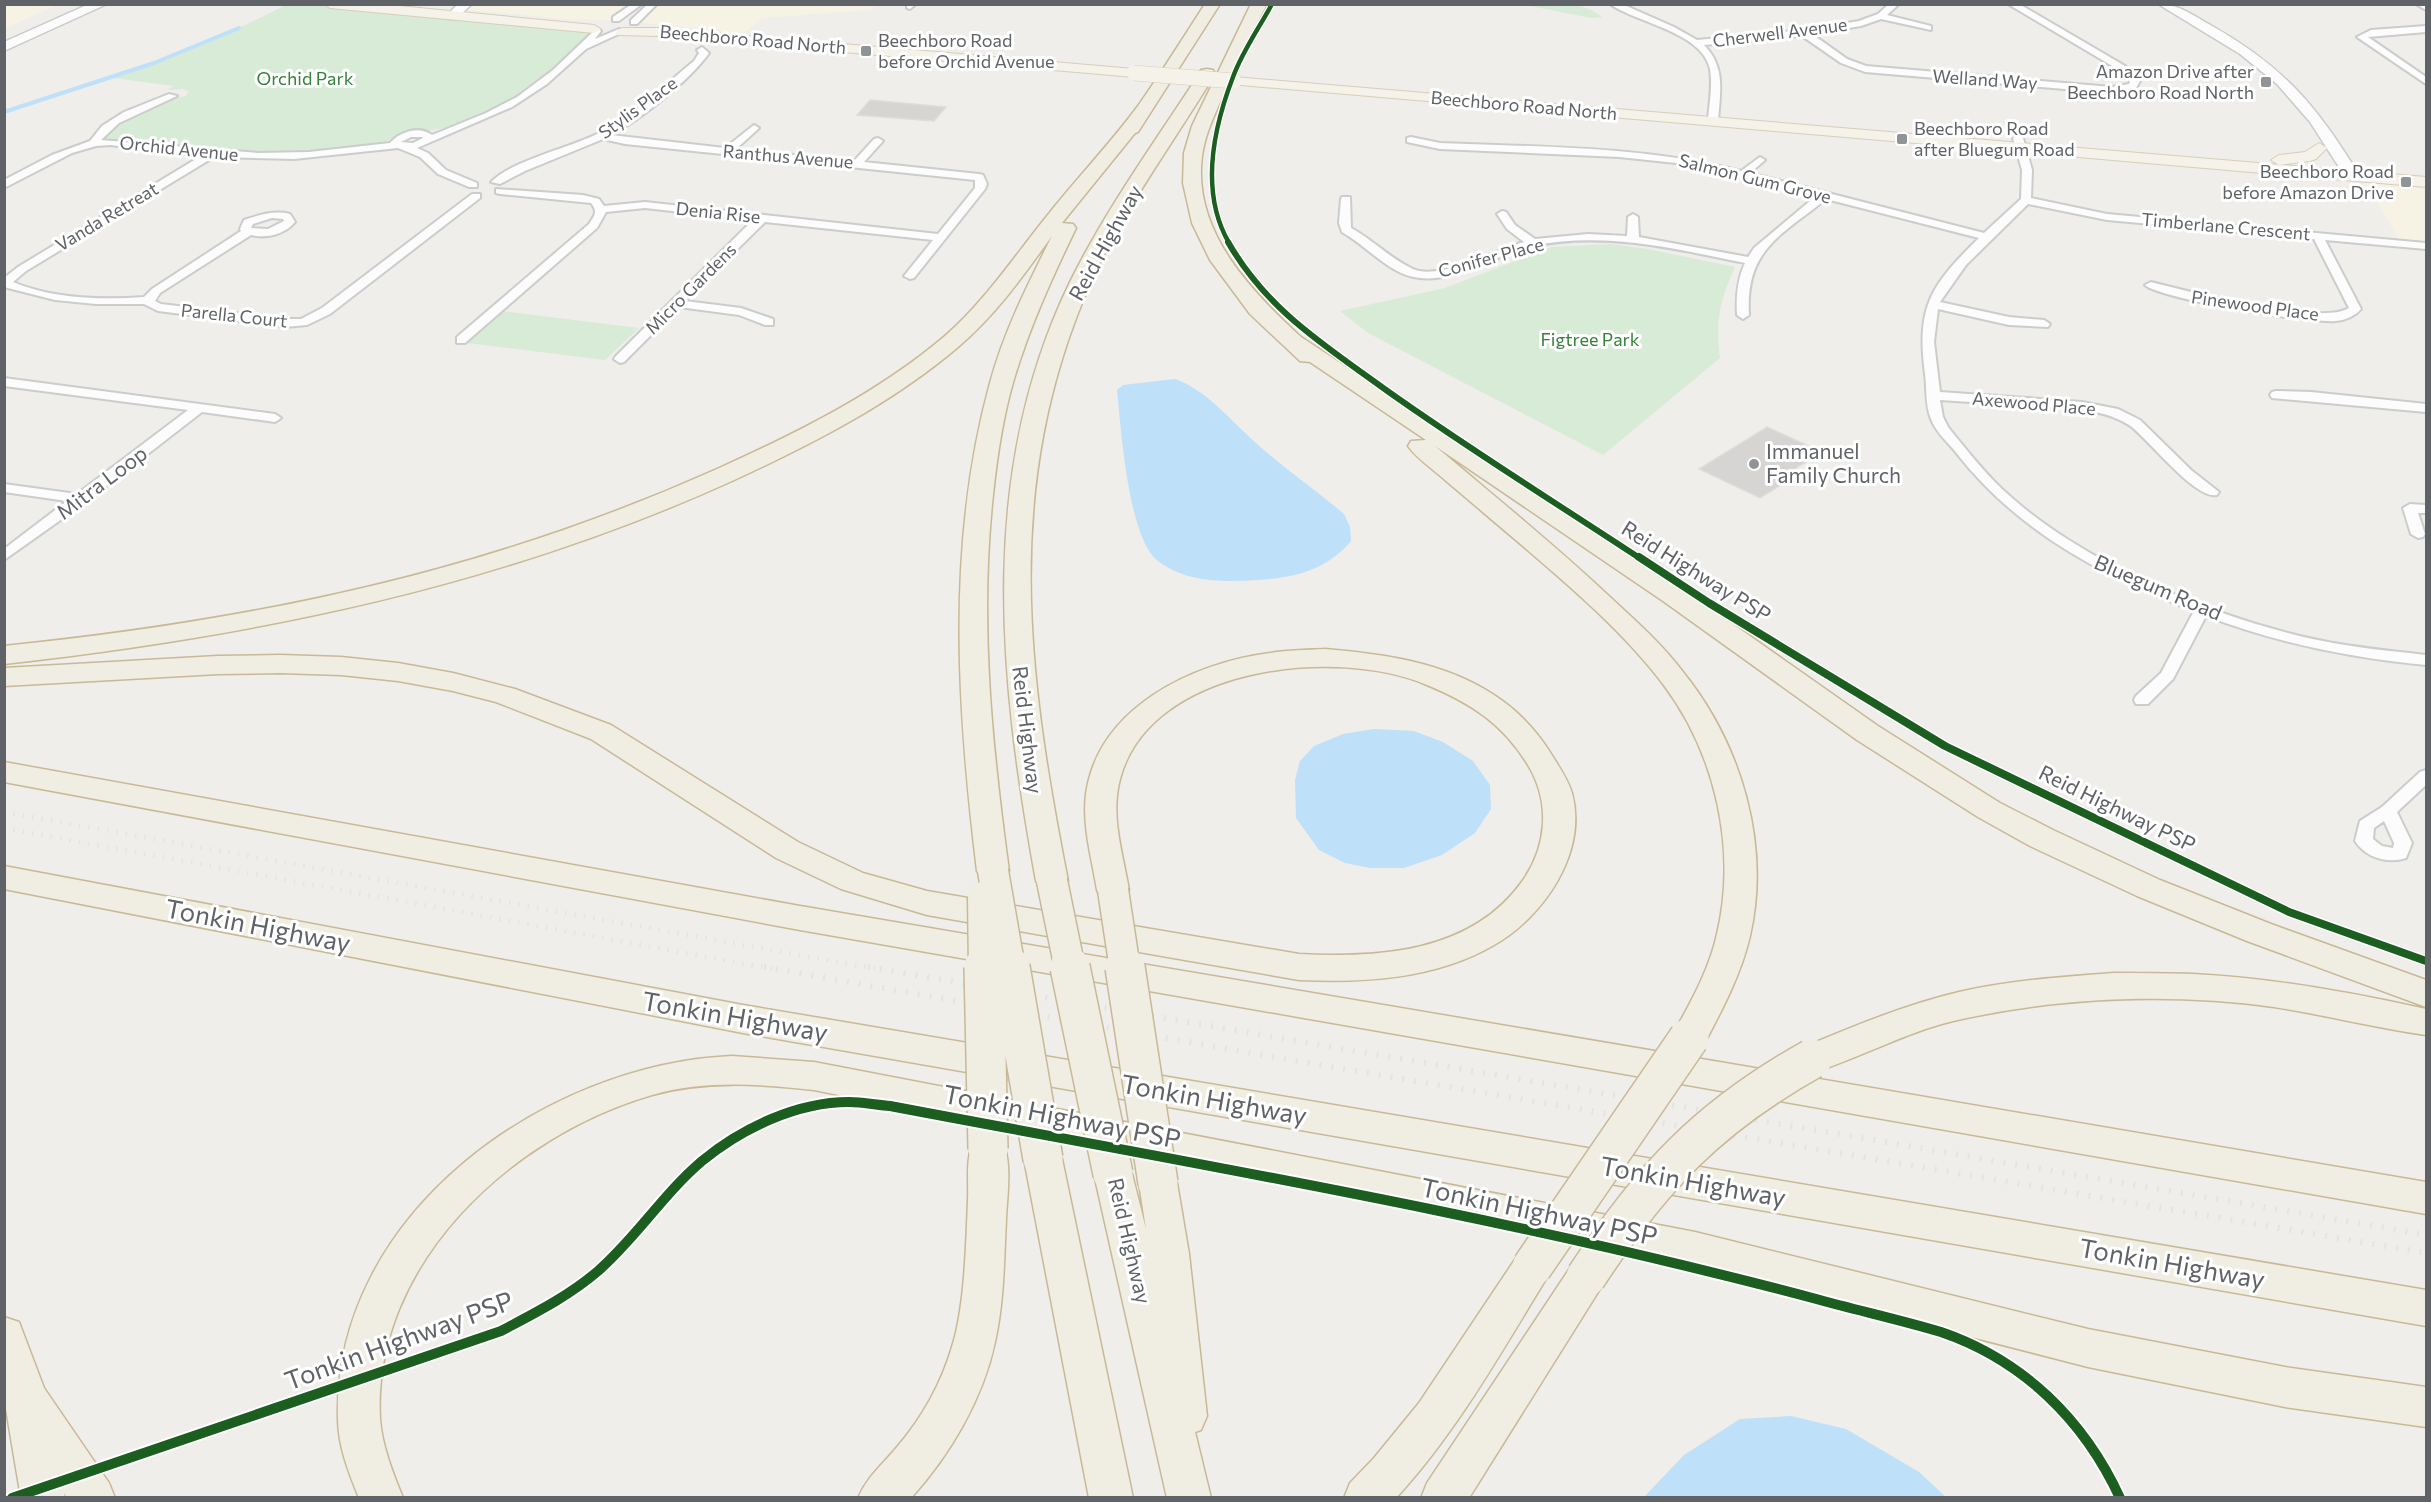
<svg xmlns="http://www.w3.org/2000/svg" width="2431" height="1502" font-family="Commissioner,sans-serif">
<style>
.commercial{fill:#f7f3e4}
.green{fill:#d8ebd6}
.water{fill:#bfe0f9}
.lines{fill:none;stroke-linecap:round;stroke-linejoin:round}
.stream{stroke:#bfe0f9;stroke-width:4}
.building{fill:#d6d5d3;stroke:#deddd9;stroke-width:1.5}
.street-casing{stroke:#cbcccc;stroke-width:4}
.secondary-casing{stroke:#cacacb;stroke-width:3}
.primary-casing{stroke:#d7ceb8;stroke-width:2}
.highway-casing{stroke:#c8b996;stroke-width:3}
.street{fill:#fdfcfc;fill-rule:evenodd}
.secondary{fill:#fdfcfc;fill-rule:evenodd}
.primary{fill:#f4f2e9;fill-rule:evenodd}
.highway{fill:#f0ede3;fill-rule:evenodd}
.rail-far1{stroke:#e4e4e4;stroke-width:4.5;stroke-dasharray:1.5 8;stroke-linecap:butt}
.rail{stroke:#e4e4e4;stroke-width:6;stroke-dasharray:2 10;stroke-linecap:butt}
.primary-bridge-casing{stroke:#d7ceb8;stroke-width:16;stroke-linecap:butt}
.highway-bridge-far1-casing{stroke:#c8b996;stroke-width:33;stroke-linecap:butt}
.highway-bridge-casing{stroke:#c8b996;stroke-width:42;stroke-linecap:butt}
.primary-bridge{stroke:#f4f2e9;stroke-width:15}
.highway-bridge-far1{stroke:#f0ede3;stroke-width:30}
.highway-bridge{stroke:#f0ede3;stroke-width:39}
.cycleway-far3-casing{stroke:#fff;stroke-width:7}
.cycleway-far2-casing{stroke:#fff;stroke-width:9}
.cycleway-far1-casing{stroke:#fff;stroke-width:11}
.cycleway-casing{stroke:#fff;stroke-width:14}
.cycleway-far3{stroke:#1b5e20;stroke-width:4.5}
.cycleway-far2{stroke:#1b5e20;stroke-width:6}
.cycleway-far1{stroke:#1b5e20;stroke-width:8}
.cycleway{stroke:#1b5e20;stroke-width:10}
.poi-dot{fill:#919496;stroke:#fff;stroke-width:2}
.labels{text-anchor:middle;stroke-width:6;stroke-linejoin:round;paint-order:stroke}
.far-street-label{font-size:18px;fill:#5f6368;stroke:#fff}
.far-poi-label{font-size:18px;fill:#5f6368;stroke:#fff;text-anchor:start}
.far-park-label{font-size:18px;fill:#348238;stroke:#fff}
.street-label{font-size:21px;fill:#5f6368;stroke:#fff}
.poi-label{font-size:21px;fill:#5f6368;stroke:#fff;text-anchor:start}
.near-street-label{font-size:26px;fill:#5f6368;stroke:#fff}
</style>
<rect width="100%" height="100%" fill="#efeeea"/>
<path class="commercial" d="M 5,4 L 58,4 L 58,5 L 5,28 Z
M 466,4 L 638,5 L 616,19 L 608,20 L 567,19 L 459,9 Z
M 653,5 L 876,5 L 870,10 L 762,18 L 744,33 L 635,22 Z
M 2364,181 L 2426,187 L 2426,242 L 2399,239 Z"/>
<path class="green" d="M 286,5 L 330,5 L 597,31 L 525,96 L 460,125 L 405,135 L 363,149 L 280,156 L 102,142 L 95,137 L 141,107 L 185,96 L 189,92 L 183,89 L 167,90 L 174,86 L 113,78 L 239,28 Z
M 1525,5 C 1551,4 1582,0 1602,17 L 1591,18 Z
M 1610,244 L 1648,249 L 1735,267 C 1720,300 1715,320 1720,358 L 1603,455 L 1368,333 L 1340,311 L 1445,288 L 1551,247 Z
M 503,311 L 639,328 L 605,360 L 467,343 Z"/>
<path class="water" d="M 1175,379 C 1207,390 1232,422 1257,444 C 1285,469 1316,490 1344,514 L 1350,527 L 1351,541 C 1327,570 1294,578 1258,580 C 1223,582 1187,583 1158,561 C 1128,538 1121,428 1117,390 L 1123,385 Z
M 1374,729 L 1414,731 L 1443,742 L 1473,761 L 1490,785 L 1491,809 L 1475,833 L 1442,855 L 1404,868 L 1370,868 L 1345,863 L 1319,850 L 1296,818 L 1295,780 L 1300,761 L 1314,746 L 1343,734 Z
M 1791,1416 L 1846,1429 L 1919,1472 L 1946,1497 L 1644,1497 L 1684,1455 L 1740,1419 Z"/>
<g class="lines">
<path class="stream" d="M 4,112 L 154,63 L 239,28"/>
</g>
<path class="building" d="M 870,100 L 902,103 L 946,107 L 934,121 L 857,115 Z
M 1767,427 L 1822,452 L 1774,482 L 1781,485 L 1760,498 L 1699,469 Z"/>
<g class="lines">
<defs>
<path id="street" d="M 632,4 L 642,4 L 619,21 L 613,21 L 613,17 Z
M 648,4 L 657,4 L 637,24 L 631,24 L 631,20 Z
M 907,4 L 916,4 L 910,9 L 907,8 Z
M 1610,4 L 1622,4 L 1674,27 L 1697,40 L 1804,30 L 1859,21 L 1878,14 L 1889,4 L 1899,4 L 1887,15 L 1931,26 L 1931,30 L 1881,19 L 1861,26 L 1812,34 L 1847,59 L 1866,66 L 2112,87 L 2129,84 L 2130,81 L 2119,70 L 2008,4 L 2019,4 L 2125,66 L 2140,81 L 2136,88 L 2112,93 L 1865,72 L 1841,63 L 1802,36 L 1704,45 C 1726,67 1720,92 1718,121 L 1713,124 L 1708,121 C 1709,104 1713,86 1710,69 C 1702,32 1637,23 1610,4 Z
M 2416,4 L 2426,4 L 2426,10 Z
M 2426,26 L 2426,32 L 2368,37 L 2426,77 L 2426,84 L 2357,37 L 2371,30 Z
M 597,28 L 601,31 L 595,39 L 619,29 L 623,32 L 586,49 L 547,84 L 512,107 L 417,148 L 428,153 L 446,170 L 477,183 L 477,187 L 469,187 L 438,174 L 420,157 L 398,148 L 294,159 L 214,157 L 26,271 L 13,282 C 53,299 102,300 144,297 L 152,289 L 241,231 L 240,229 L 244,220 C 260,215 273,210 290,214 L 295,222 C 285,234 267,239 251,235 L 160,293 L 155,301 L 161,304 L 285,319 L 301,319 L 322,308 L 472,194 L 480,194 L 480,198 L 330,314 L 307,325 L 285,327 L 158,311 L 144,304 L 96,304 L 55,300 L 4,287 L 4,278 L 18,267 L 201,156 L 110,145 L 96,146 L 72,153 L 4,188 L 4,180 L 52,155 L 90,141 L 102,126 L 124,112 L 169,94 L 177,96 L 119,123 L 101,140 L 258,153 L 309,152 L 390,143 C 399,132 419,125 432,135 L 486,113 L 517,97 L 553,70 ZM 411,137 L 422,137 L 423,138 L 413,143 L 401,142 ZM 272,218 L 283,219 L 284,221 L 268,229 L 251,228 L 253,224 Z
M 702,47 L 709,53 C 690,80 641,119 611,135 L 725,148 L 754,125 L 759,128 L 757,130 L 736,149 L 854,161 L 874,139 L 878,138 L 883,141 L 864,162 L 979,174 L 983,175 L 987,184 L 985,189 L 914,278 L 910,279 L 904,276 L 933,240 L 765,222 L 685,301 L 741,308 L 773,319 L 773,325 L 765,325 L 739,315 L 679,307 L 624,362 L 620,363 L 614,359 L 616,356 L 753,220 L 645,208 L 606,212 L 597,228 L 465,343 L 457,343 L 457,337 L 589,224 C 595,215 598,212 591,203 L 500,194 L 496,193 L 496,189 L 583,195 L 599,199 L 604,206 L 645,202 L 938,234 L 975,188 L 975,180 L 625,144 L 603,139 L 525,171 L 500,184 L 491,182 C 513,160 570,148 599,133 C 635,115 663,86 694,61 L 699,53 L 697,50 Z
M 2018,135 L 2023,138 L 2032,170 L 2031,198 L 2107,214 L 2426,243 L 2426,249 L 2325,240 L 2361,309 C 2355,316 2346,320 2336,321 C 2311,324 2161,299 2145,285 L 2151,282 C 2186,291 2321,326 2349,308 L 2314,239 L 2107,220 L 2028,204 L 1966,265 L 1940,302 L 2009,317 L 2044,320 L 2050,324 L 2048,327 L 2009,325 L 1938,309 L 1934,342 L 1940,392 L 2082,402 L 2118,409 L 2140,420 L 2191,470 L 2219,492 L 2217,495 C 2195,500 2148,438 2129,425 C 2101,407 2064,409 2032,406 C 2001,404 1971,402 1940,400 L 1943,417 L 1948,427 C 1965,448 1983,471 2002,489 C 2080,563 2219,620 2323,641 C 2357,648 2392,651 2426,655 L 2426,665 C 2351,658 2277,643 2206,616 L 2173,679 L 2148,704 L 2136,704 L 2134,700 L 2136,696 L 2161,673 L 2194,611 C 2104,577 2019,532 1958,455 C 1949,443 1936,433 1931,419 C 1925,405 1927,388 1925,374 C 1916,306 1931,285 1979,238 L 1826,199 C 1781,236 1745,249 1749,315 L 1743,319 L 1737,315 C 1736,297 1737,280 1745,263 C 1676,249 1603,231 1533,246 C 1496,254 1458,282 1420,278 C 1391,276 1367,246 1342,232 L 1339,223 L 1341,199 L 1342,197 L 1350,197 L 1351,228 C 1373,240 1391,259 1413,269 C 1439,281 1497,249 1524,242 L 1507,229 L 1497,214 L 1502,211 L 1506,212 L 1515,225 L 1535,239 L 1588,234 L 1627,236 L 1628,217 L 1633,214 L 1638,217 L 1639,237 L 1748,257 L 1754,248 L 1816,196 L 1695,165 L 1619,157 L 1440,149 L 1407,142 L 1407,138 L 1411,137 L 1440,143 C 1540,147 1643,146 1741,171 L 1760,157 L 1765,160 L 1750,173 L 1984,233 L 2021,199 L 2022,170 L 2013,138 Z
M 4,378 L 275,414 L 281,418 L 275,422 L 202,412 L 86,502 L 4,560 L 4,549 L 67,501 L 4,492 L 4,484 L 77,494 L 188,410 L 4,386 Z
M 2276,391 L 2311,392 L 2426,404 L 2426,412 L 2272,398 L 2270,395 L 2272,392 Z
M 2410,504 L 2426,505 L 2426,513 L 2418,513 L 2425,534 L 2423,537 L 2418,538 L 2411,534 L 2403,508 Z
M 2426,770 L 2426,785 L 2397,812 L 2412,843 L 2406,858 C 2388,864 2366,858 2355,841 L 2360,821 L 2382,807 L 2420,772 ZM 2384,821 L 2394,843 L 2393,848 L 2382,846 L 2373,839 L 2374,828 Z"/>
<path id="secondary" d="M 89,4 L 107,4 L 4,51 L 4,42 Z
M 458,4 L 472,4 L 456,19 L 448,19 L 446,16 Z
M 2158,4 C 2179,4 2194,16 2212,26 C 2283,66 2317,106 2359,175 L 2356,178 L 2346,178 L 2310,122 L 2277,84 L 2240,54 Z"/>
<path id="primary" d="M 324,4 L 378,4 L 594,25 L 601,29 L 594,33 L 330,8 Z
M 622,28 L 658,28 L 1134,69 L 1141,73 L 1134,77 L 658,36 L 617,35 L 615,32 Z
M 1234,77 L 2426,177 L 2426,187 L 1229,84 L 1227,81 Z
M 2319,143 L 2327,148 L 2316,159 L 2310,161 L 2279,165 L 2271,160 L 2279,155 L 2305,152 Z"/>
<path id="highway" d="M 1205,4 L 1220,4 L 1138,132 L 1135,133 L 1062,223 L 1073,224 L 1076,228 C 1052,278 1030,326 1014,379 C 1003,416 997,457 993,495 C 979,622 992,746 1009,871 L 1004,879 L 993,882 L 982,879 L 977,871 C 957,708 946,543 990,383 C 1004,331 1028,284 1052,236 C 1023,276 996,315 958,347 C 891,404 812,444 732,481 C 500,586 257,636 4,664 L 4,646 C 256,620 485,573 717,469 C 797,433 878,393 945,336 C 985,301 1013,258 1047,216 C 1076,179 1110,144 1138,106 C 1161,73 1183,38 1205,4 Z
M 1251,4 L 1267,4 C 1251,33 1239,62 1225,91 C 1216,112 1205,133 1202,156 C 1192,231 1251,291 1301,337 L 1683,589 L 1878,726 L 2000,803 L 2053,830 L 2160,880 L 2271,924 L 2426,980 L 2426,1007 L 2247,941 L 2137,896 L 2030,846 L 1978,817 L 1857,740 L 1663,601 L 1435,446 C 1494,496 1554,544 1610,597 C 1636,621 1662,644 1683,672 C 1741,744 1771,844 1750,936 C 1741,975 1721,1012 1702,1048 L 1689,1052 L 1676,1048 L 1671,1038 C 1689,1005 1709,971 1717,934 C 1737,850 1716,754 1663,684 C 1623,631 1568,585 1517,541 C 1493,521 1469,500 1445,480 C 1433,469 1417,459 1408,446 L 1411,441 L 1426,440 L 1310,362 L 1300,361 L 1250,314 L 1210,260 L 1192,223 L 1183,183 L 1184,153 L 1192,126 Z
M 1207,69 L 1213,70 L 1215,74 C 1173,143 1123,210 1090,284 C 1002,486 1027,672 1068,881 L 1063,889 L 1052,893 L 1041,889 L 1036,881 C 999,678 977,474 1070,282 C 1106,209 1155,142 1199,74 L 1201,70 Z
M 1325,649 C 1383,654 1444,662 1494,695 C 1516,709 1534,728 1548,749 C 1557,764 1567,777 1572,793 C 1588,853 1543,917 1494,945 C 1436,979 1364,983 1299,980 L 927,915 L 841,889 L 776,858 L 591,739 L 496,702 L 453,691 L 398,681 L 341,675 L 280,673 L 218,674 L 4,686 L 4,668 L 218,656 L 280,655 L 341,657 L 398,663 L 453,673 L 515,689 L 611,725 L 798,842 L 863,873 L 927,891 L 1299,954 C 1378,958 1470,953 1521,883 C 1547,848 1551,803 1528,765 C 1503,724 1471,703 1427,685 C 1336,646 1150,666 1120,779 C 1110,816 1123,854 1129,890 L 1125,898 L 1113,902 L 1101,898 L 1097,890 C 1092,859 1082,826 1086,794 C 1098,708 1192,663 1270,653 C 1288,650 1306,650 1325,649 Z
M 4,762 L 800,906 L 2426,1182 L 2426,1214 L 800,930 L 4,782 Z
M 4,866 L 743,1005 L 2426,1290 L 2426,1326 L 743,1033 L 4,889 Z
M 2114,973 C 2141,973 2167,973 2193,974 C 2272,978 2350,992 2426,1009 L 2426,1035 C 2376,1028 2325,1015 2274,1007 C 2171,993 2063,997 1962,1019 C 1909,1030 1863,1057 1812,1073 L 1799,1069 L 1794,1059 L 1799,1049 C 1852,1027 1904,1005 1959,992 C 2010,980 2063,977 2114,973 Z
M 732,1056 L 814,1062 L 1695,1232 L 2088,1329 L 2285,1367 L 2426,1387 L 2426,1427 L 2285,1407 L 2088,1367 L 1695,1266 L 814,1090 C 760,1084 704,1080 652,1095 C 511,1136 372,1264 380,1419 C 382,1446 393,1473 403,1498 L 359,1498 C 349,1473 338,1446 338,1419 C 332,1215 545,1064 732,1056 Z
M 988,1133 L 1001,1138 C 1013,1161 1007,1194 1006,1219 C 1004,1260 1004,1302 995,1342 C 983,1399 950,1455 911,1498 L 858,1498 C 867,1477 883,1464 897,1447 C 922,1418 941,1384 952,1347 C 965,1306 966,1245 968,1201 C 969,1180 965,1157 975,1138 Z
M 1043,1143 L 1056,1148 L 1062,1159 L 1133,1498 L 1089,1498 L 1024,1159 L 1030,1148 Z
M 1113,1158 L 1126,1163 L 1132,1174 L 1146,1229 L 1139,1183 L 1144,1172 L 1158,1167 L 1172,1172 L 1177,1183 L 1189,1254 L 1207,1416 L 1201,1430 L 1195,1432 L 1211,1498 L 1167,1498 L 1094,1174 L 1100,1163 Z
M 1532,1250 L 1546,1255 L 1552,1267 L 1546,1279 C 1500,1354 1456,1433 1396,1498 L 1344,1498 L 1350,1483 L 1374,1458 L 1419,1403 L 1518,1255 Z
M 1586,1259 L 1600,1265 L 1606,1277 L 1600,1289 L 1469,1498 L 1421,1498 L 1427,1483 L 1572,1265 Z
M 4,1317 L 19,1322 L 44,1388 L 109,1483 L 115,1498 L 67,1498 L 64,1493 L 65,1498 L 21,1498 L 4,1397 Z"/>
</defs>
<use href="#street" class="street-casing"/>
<use href="#secondary" class="secondary-casing"/>
<use href="#primary" class="primary-casing"/>
<use href="#highway" class="highway-casing"/>
<use href="#street" class="street"/>
<use href="#secondary" class="secondary"/>
<use href="#primary" class="primary"/>
<use href="#highway" class="highway"/>
<path class="rail-far1" d="M 4,812 L 877,969
M 4,828 L 772,969"/>
<path class="rail" d="M 764,967 L 1314,1064 L 2426,1253
M 868,967 L 2426,1235"/>
<defs>
<path id="primary-bridge" d="M 1134,73 L 1234,81"/>
<path id="highway-bridge-far1" d="M 993,871 L 1010,969
M 1052,881 L 1070,969
M 1113,890 L 1125,969
M 983,897 L 984,969"/>
<path id="highway-bridge" d="M 984,967 L 988,1149
M 1010,967 L 1043,1159
M 1070,967 L 1113,1174
M 1125,967 L 1158,1183
M 1532,1267 L 1689,1038
M 1586,1277 C 1651,1178 1708,1117 1812,1059"/>
</defs>
<use href="#primary-bridge" class="primary-bridge-casing"/>
<use href="#highway-bridge-far1" class="highway-bridge-far1-casing"/>
<use href="#highway-bridge" class="highway-bridge-casing"/>
<use href="#primary-bridge" class="primary-bridge"/>
<use href="#highway-bridge-far1" class="highway-bridge-far1"/>
<use href="#highway-bridge" class="highway-bridge"/>
<defs>
<path id="cycleway-far3" d="M 1229,243 C 1200,193 1213,129 1233,77 C 1242,52 1259,28 1272,4"/>
<path id="cycleway-far2" d="M 1228,242 C 1267,310 1324,345 1386,390 C 1469,449 1556,503 1641,559"/>
<path id="cycleway-far1" d="M 1639,557 L 1709,603 L 1945,746 L 2289,912 L 2426,961"/>
<path id="cycleway" d="M 12,1498 L 501,1331 C 535,1313 569,1296 598,1271 C 636,1238 664,1193 702,1161 C 742,1128 797,1102 849,1102 C 862,1102 877,1105 890,1106 C 1202,1165 1514,1218 1820,1300 C 1860,1311 1901,1320 1941,1332 C 2023,1360 2084,1420 2120,1498"/>
</defs>
<use href="#cycleway-far3" class="cycleway-far3-casing"/>
<use href="#cycleway-far2" class="cycleway-far2-casing"/>
<use href="#cycleway-far1" class="cycleway-far1-casing"/>
<use href="#cycleway" class="cycleway-casing"/>
<use href="#cycleway-far3" class="cycleway-far3"/>
<use href="#cycleway-far2" class="cycleway-far2"/>
<use href="#cycleway-far1" class="cycleway-far1"/>
<use href="#cycleway" class="cycleway"/>
</g>
<g class="poi-dot">
<rect x="860" y="45" width="12" height="12" rx="3"/>
<rect x="2260" y="76" width="12" height="12" rx="3"/>
<rect x="1896" y="133" width="12" height="12" rx="3"/>
<rect x="2400" y="176" width="12" height="12" rx="3"/>
<circle cx="1754" cy="464" r="6"/>
</g>
<g class="labels">
<g class="far-street-label">
<text transform="translate(1780 33) rotate(-7)" y="6">Cherwell Avenue</text>
<text transform="translate(753 40) rotate(5)" y="6">Beechboro Road North</text>
<text transform="translate(1985 80) rotate(4)" y="6">Welland Way</text>
<text transform="translate(1524 106) rotate(5)" y="6">Beechboro Road North</text>
<text transform="translate(638 108) rotate(-36)" y="6">Stylis Place</text>
<text transform="translate(179 149) rotate(6)" y="6">Orchid Avenue</text>
<text transform="translate(788 157) rotate(5)" y="6">Ranthus Avenue</text>
<text transform="translate(1755 179) rotate(14)" y="6">Salmon Gum Grove</text>
<text transform="translate(718 213) rotate(6)" y="6">Denia Rise</text>
<text transform="translate(107 217) rotate(-31)" y="6">Vanda Retreat</text>
<text transform="translate(2226 227) rotate(5)" y="6">Timberlane Crescent</text>
<text transform="translate(1491 258) rotate(-15)" y="6">Conifer Place</text>
<text transform="translate(691 289) rotate(-45)" y="6">Micro Gardens</text>
<text transform="translate(2255 306) rotate(8)" y="6">Pinewood Place</text>
<text transform="translate(234 316) rotate(6)" y="6">Parella Court</text>
<text transform="translate(2034 404) rotate(5)" y="6">Axewood Place</text>
</g>
<g class="far-poi-label">
<text x="878" y="47">Beechboro Road<tspan x="878" dy="21">before Orchid Avenue</tspan></text>
<text x="2254" y="78" text-anchor="end">Amazon Drive after<tspan x="2254" dy="21">Beechboro Road North</tspan></text>
<text x="1914" y="135">Beechboro Road<tspan x="1914" dy="21">after Bluegum Road</tspan></text>
<text x="2394" y="178" text-anchor="end">Beechboro Road<tspan x="2394" dy="21">before Amazon Drive</tspan></text>
</g>
<g class="far-park-label">
<text x="305" y="85">Orchid Park</text>
<text x="1590" y="346">Figtree Park</text>
</g>
<g class="street-label">
<text transform="translate(1106 243) rotate(-61)" y="7">Reid Highway</text>
<text transform="translate(102 483) rotate(-37)" y="7">Mitra Loop</text>
<text transform="translate(1696 572) rotate(32)" y="7">Reid Highway PSP</text>
<text transform="translate(2158 588) rotate(23)" y="7">Bluegum Road</text>
<text transform="translate(1027 730) rotate(83)" y="7">Reid Highway</text>
<text transform="translate(2117 809) rotate(26)" y="7">Reid Highway PSP</text>
<text transform="translate(1129 1241) rotate(77)" y="7">Reid Highway</text>
</g>
<g class="poi-label">
<text x="1766" y="459">Immanuel<tspan x="1766" dy="24">Family Church</tspan></text>
</g>
<g class="near-street-label">
<text transform="translate(258 926) rotate(11)" y="9">Tonkin Highway</text>
<text transform="translate(735 1017) rotate(10)" y="9">Tonkin Highway</text>
<text transform="translate(1214 1100) rotate(10)" y="9">Tonkin Highway</text>
<text transform="translate(1062 1117) rotate(11)" y="9">Tonkin Highway PSP</text>
<text transform="translate(1693 1182) rotate(10)" y="9">Tonkin Highway</text>
<text transform="translate(1539 1212) rotate(12)" y="9">Tonkin Highway PSP</text>
<text transform="translate(2172 1264) rotate(10)" y="9">Tonkin Highway</text>
<text transform="translate(399 1341) rotate(-20)" y="9">Tonkin Highway PSP</text>
</g>
</g>
<rect width="2431" height="1502" fill="none" stroke="#5f6368" stroke-width="12"/>
</svg>
